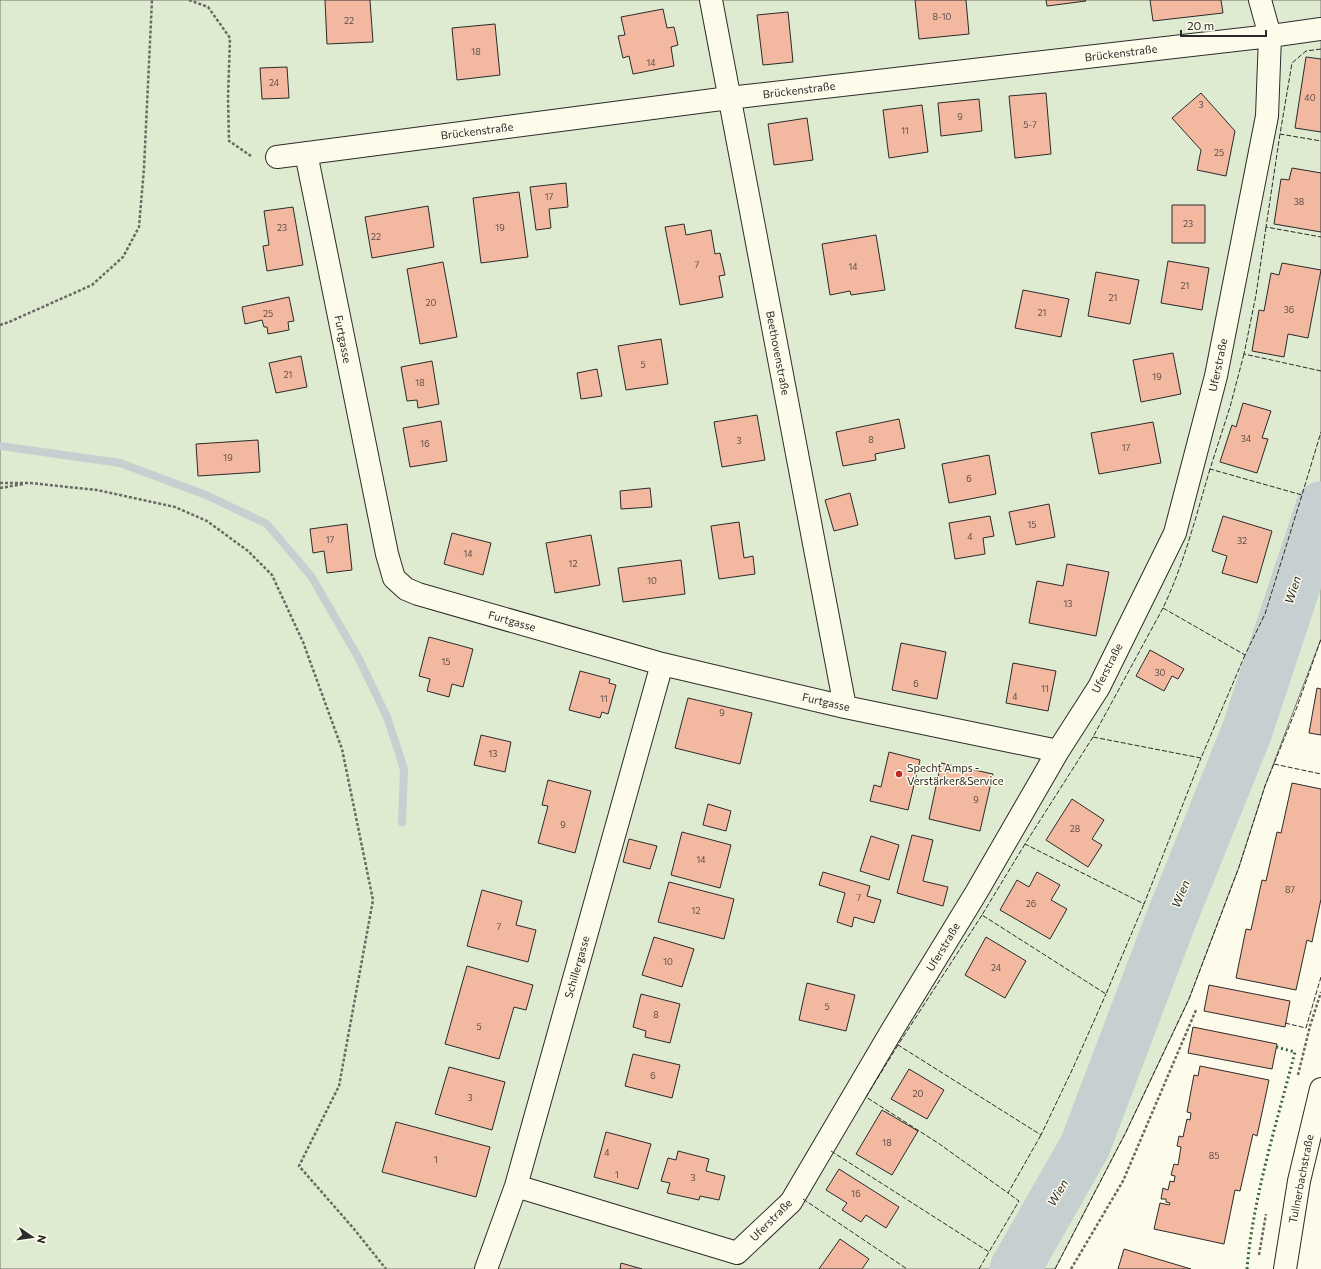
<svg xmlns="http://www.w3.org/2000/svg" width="1321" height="1269" font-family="Commissioner,sans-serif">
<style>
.green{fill:#deebd1;stroke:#74746e}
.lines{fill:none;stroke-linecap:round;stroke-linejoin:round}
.stream{stroke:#c7d0d0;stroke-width:8}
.river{stroke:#c7d0d0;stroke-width:51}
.building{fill:#f2b8a0;stroke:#2b2b2b}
.minor-casing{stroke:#2b2b2b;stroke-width:24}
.major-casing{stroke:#2b2b2b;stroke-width:24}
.path{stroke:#6a6964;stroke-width:2.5;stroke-dasharray:3 2;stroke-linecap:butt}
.minor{stroke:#fdfbea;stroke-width:22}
.major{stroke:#fdfbea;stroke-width:22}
.hedge{stroke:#34623c;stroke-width:3;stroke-dasharray:2 3;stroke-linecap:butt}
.fence{stroke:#2b2b2b;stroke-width:1;stroke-dasharray:5 2;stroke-linecap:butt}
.poi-dot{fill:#c62828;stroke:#fdfbea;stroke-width:1.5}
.labels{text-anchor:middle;stroke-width:3;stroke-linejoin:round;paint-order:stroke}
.number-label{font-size:9px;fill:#5d4e48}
.street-label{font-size:11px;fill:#2b2b2b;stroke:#fdfbea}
.poi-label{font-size:11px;fill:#2b2b2b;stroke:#fdfbea;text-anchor:start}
.water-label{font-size:12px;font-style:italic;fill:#2b2b2b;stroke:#fdfbea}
</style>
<rect width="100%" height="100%" fill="#fdfbea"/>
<path class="green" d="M 0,0 L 1321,0 L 1321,639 L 1265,786 L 1239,867 L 1189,999 L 1126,1132 L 1055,1269 L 0,1269 Z"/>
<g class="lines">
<path class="stream" d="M 0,446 L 120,463 L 206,495 L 267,524 L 311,576 L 358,657 L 387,717 L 404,769 L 402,822"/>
<path class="river" d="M 1015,1269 L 1085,1146 L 1170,922 L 1247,731 L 1321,507"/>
</g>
<path class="building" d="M 325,0 L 370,0 L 373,42 L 327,44 Z
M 915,0 L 966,0 L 969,34 L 919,39 Z
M 1046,0 L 1085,0 L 1086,1 L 1047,6 Z
M 1150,0 L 1221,0 L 1223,13 L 1153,21 Z
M 663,9 L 667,28 L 674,27 L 678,45 L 671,47 L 674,66 L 633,74 L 629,56 L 623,58 L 618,36 L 625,35 L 621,17 Z
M 788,12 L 793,62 L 763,65 L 757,15 Z
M 495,24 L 500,75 L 457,80 L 452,28 Z
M 1306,57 L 1321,59 L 1321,132 L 1295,128 Z
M 287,67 L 289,98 L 262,99 L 260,68 Z
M 1046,93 L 1051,154 L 1015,158 L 1009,96 Z
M 1201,93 L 1235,131 L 1226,176 L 1197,170 L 1201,150 L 1172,118 Z
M 979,99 L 982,131 L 941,136 L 938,103 Z
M 922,105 L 928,152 L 889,158 L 883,110 Z
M 807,118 L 813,160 L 774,165 L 768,124 Z
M 1292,168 L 1321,173 L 1321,232 L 1274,224 L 1281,179 L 1289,180 Z
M 566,183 L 568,207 L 549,209 L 551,228 L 536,230 L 530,187 Z
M 519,192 L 528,257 L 481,263 L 473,198 Z
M 1172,205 L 1205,205 L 1205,243 L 1172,243 Z
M 428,206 L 434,247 L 372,258 L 365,217 Z
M 293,207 L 303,265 L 267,271 L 263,246 L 269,245 L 264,211 Z
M 684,224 L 686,235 L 711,230 L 715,254 L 720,253 L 725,275 L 719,276 L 723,297 L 680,305 L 665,227 Z
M 876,235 L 885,290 L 851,295 L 850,291 L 830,295 L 822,244 Z
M 1168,261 L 1209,268 L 1202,310 L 1161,303 Z
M 443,262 L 457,337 L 420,344 L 407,269 Z
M 1282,263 L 1321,270 L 1308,338 L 1288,334 L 1284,357 L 1252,351 L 1259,310 L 1264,311 L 1271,273 L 1279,275 Z
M 1096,272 L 1139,280 L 1130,324 L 1088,316 Z
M 1023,290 L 1069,299 L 1061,337 L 1015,328 Z
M 289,297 L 294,321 L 288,322 L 289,330 L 268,334 L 267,327 L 264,327 L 262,320 L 245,324 L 242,307 Z
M 661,339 L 668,384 L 626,390 L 618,346 Z
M 1173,353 L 1181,394 L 1141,402 L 1133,360 Z
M 301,356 L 307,387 L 276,393 L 269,363 Z
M 432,361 L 439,404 L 418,408 L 417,400 L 407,401 L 401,367 Z
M 597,369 L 602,396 L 581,399 L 577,373 Z
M 1243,403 L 1271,411 L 1262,438 L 1268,439 L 1257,473 L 1220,462 L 1232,425 L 1236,427 Z
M 757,415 L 765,460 L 722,467 L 714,422 Z
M 899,419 L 905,448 L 875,454 L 876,460 L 843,466 L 836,432 Z
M 441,421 L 447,461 L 410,467 L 403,428 Z
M 1153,422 L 1161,463 L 1099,474 L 1091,433 Z
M 258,440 L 260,472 L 198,476 L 196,444 Z
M 989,455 L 996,494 L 949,503 L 942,464 Z
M 650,488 L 652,507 L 621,509 L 620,491 Z
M 850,493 L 858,525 L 834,531 L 825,500 Z
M 1049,504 L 1055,537 L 1016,545 L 1009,512 Z
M 990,516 L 994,536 L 983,538 L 985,554 L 955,559 L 949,523 Z
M 1223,516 L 1272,531 L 1257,583 L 1222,573 L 1227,556 L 1212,551 Z
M 739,522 L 744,558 L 753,556 L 755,574 L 719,579 L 711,526 Z
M 347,524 L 352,570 L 327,573 L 324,551 L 313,553 L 310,529 Z
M 452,533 L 491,543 L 483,575 L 444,564 Z
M 591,535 L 600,585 L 555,593 L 546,543 Z
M 681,560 L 685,594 L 623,602 L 618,568 Z
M 1067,564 L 1109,572 L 1096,636 L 1029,623 L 1037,581 L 1063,586 Z
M 429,637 L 473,649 L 463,687 L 452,684 L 449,697 L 427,691 L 430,679 L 419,676 Z
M 901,643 L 946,652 L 937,699 L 892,690 Z
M 1150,650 L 1184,669 L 1178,679 L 1172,676 L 1164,691 L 1136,676 Z
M 1013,663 L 1056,671 L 1048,711 L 1006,703 Z
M 580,671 L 610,679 L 609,683 L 616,685 L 608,714 L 602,712 L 600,718 L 569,710 Z
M 1317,688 L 1321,689 L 1321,735 L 1309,733 Z
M 688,698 L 752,713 L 740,764 L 675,748 Z
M 481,735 L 511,742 L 505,772 L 474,765 Z
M 889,752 L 920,760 L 908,810 L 870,801 L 874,785 L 881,787 Z
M 941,763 L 993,774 L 980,831 L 929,819 Z
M 548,780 L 591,791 L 575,853 L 538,843 L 548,806 L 542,805 Z
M 1292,783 L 1321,789 L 1321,899 L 1312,942 L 1307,940 L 1296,990 L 1236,978 L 1246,929 L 1251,930 L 1262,880 L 1266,881 L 1277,832 L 1281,833 Z
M 1072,799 L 1104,820 L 1092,839 L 1102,845 L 1088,867 L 1046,840 Z
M 708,804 L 731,811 L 726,831 L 703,825 Z
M 682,832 L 731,845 L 720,888 L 671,875 Z
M 912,835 L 933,840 L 923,881 L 948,887 L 943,906 L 897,893 Z
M 871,836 L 899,845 L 889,880 L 860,871 Z
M 629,839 L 657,846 L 650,869 L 623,862 Z
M 823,872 L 870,886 L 867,896 L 881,900 L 874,923 L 854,917 L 852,927 L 837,922 L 845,893 L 819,885 Z
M 1037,872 L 1060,885 L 1051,900 L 1067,909 L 1050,939 L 1000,910 L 1017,880 L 1029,887 Z
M 669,882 L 734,899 L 724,939 L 658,922 Z
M 482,890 L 522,901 L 516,925 L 536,930 L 528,962 L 467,946 Z
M 654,937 L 694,949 L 682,987 L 642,975 Z
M 986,937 L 1026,961 L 1005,998 L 965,975 Z
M 467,966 L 533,985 L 526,1010 L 514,1007 L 499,1059 L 445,1044 Z
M 807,983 L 855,995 L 846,1031 L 799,1020 Z
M 1209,985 L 1290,1001 L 1285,1027 L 1204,1011 Z
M 641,994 L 680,1004 L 670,1043 L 645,1037 L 646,1031 L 633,1027 Z
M 1193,1027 L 1277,1044 L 1272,1069 L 1188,1053 Z
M 633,1054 L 680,1065 L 672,1098 L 625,1086 Z
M 1200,1066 L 1269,1080 L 1257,1136 L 1253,1134 L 1240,1191 L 1235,1190 L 1224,1244 L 1154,1229 L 1160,1203 L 1169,1205 L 1170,1203 L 1166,1202 L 1166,1199 L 1161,1199 L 1163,1188 L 1168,1190 L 1170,1181 L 1174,1182 L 1175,1176 L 1171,1175 L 1174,1164 L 1178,1165 L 1181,1147 L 1177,1146 L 1179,1136 L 1183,1137 L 1187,1119 L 1190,1120 L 1191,1113 L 1187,1112 L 1194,1075 L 1198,1076 Z
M 449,1067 L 505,1082 L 492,1130 L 435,1114 Z
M 909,1069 L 944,1090 L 927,1119 L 891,1099 Z
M 882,1110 L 918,1131 L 892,1175 L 856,1154 Z
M 396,1122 L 490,1147 L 476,1197 L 382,1172 Z
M 606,1132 L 651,1144 L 638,1189 L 594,1177 Z
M 678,1151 L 709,1159 L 706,1171 L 725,1176 L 719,1200 L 700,1196 L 699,1200 L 667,1193 L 670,1183 L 661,1181 L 668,1158 L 676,1160 Z
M 839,1169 L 899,1207 L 886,1228 L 866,1215 L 861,1222 L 842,1210 L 847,1203 L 826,1190 Z
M 840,1239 L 869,1259 L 862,1269 L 819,1269 Z
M 1124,1249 L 1191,1269 L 1118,1269 Z
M 621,1263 L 642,1269 L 620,1269 Z"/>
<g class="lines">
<defs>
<path id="minor" d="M 711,0 L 845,707
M 306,153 L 387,554 L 394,578 L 406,589 L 418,594 L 662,664 L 845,707 L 1058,751
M 277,157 L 729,98 L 1270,36 L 1321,29
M 516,1186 L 737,1253 L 791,1202 L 891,1032 L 976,893 L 1058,751 L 1099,687 L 1175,533 L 1216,376 L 1267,116 L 1270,36 L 1260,0
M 486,1269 L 516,1186 L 662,664"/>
<path id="major" d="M 1285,1269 L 1299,1181 L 1321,1089"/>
</defs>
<use href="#minor" class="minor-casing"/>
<use href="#major" class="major-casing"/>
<path class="path" d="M 189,0 L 208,7 L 230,38 L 228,97 L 229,141 L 251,156
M 0,325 L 9,322 L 92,285 L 123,257 L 139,227 L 144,168 L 152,0
M 0,483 L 30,483 L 97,490 L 175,507 L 207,521 L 248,551 L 272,575 L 303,642 L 342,749 L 373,900 L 339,1086 L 299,1166 L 354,1229 L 386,1269
M 0,488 L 24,484
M 1298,1075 L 1310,1026 L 1321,992
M 1259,1255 L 1266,1214
M 1071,1269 L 1123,1181 L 1196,1010"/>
<use href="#minor" class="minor"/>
<use href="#major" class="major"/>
<path class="hedge" d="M 1247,1269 C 1253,1197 1277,1122 1295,1052 L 1276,1047"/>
<path class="fence" d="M 1321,49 L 1306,51 L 1292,63 L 1280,134 L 1321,141
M 1280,134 L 1266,227 L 1321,237
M 1266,227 L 1256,295 L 1244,354 L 1321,371
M 1244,354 L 1230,407 L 1210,469 L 1302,495 L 1321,432
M 1210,469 C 1196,516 1184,564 1163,608 L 1245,655 L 1265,614 L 1302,495
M 1163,608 L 1093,737 L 1201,758 L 1245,655
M 1093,737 L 1025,844 L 1144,904 L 1201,758
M 1274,764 L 1321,774
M 1025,844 L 982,915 L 1106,994 L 1144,904
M 982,915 L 898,1045 L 1041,1135 L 1073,1068 L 1106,994
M 1285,1023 L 1306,1028 L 1321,977
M 898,1045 L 866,1097 L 938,1143 L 1008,1193 L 1041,1135
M 831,1151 L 989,1252 L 1019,1201 L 1008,1193
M 803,1199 L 907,1269
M 979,1269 L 989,1252
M 1055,1269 L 1126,1132 L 1189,999 L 1239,867 L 1265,786 L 1297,707 L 1321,639"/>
</g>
<circle class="poi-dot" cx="899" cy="774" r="4"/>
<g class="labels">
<g class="number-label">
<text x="942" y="20">8-10</text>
<text x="349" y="24">22</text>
<text x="476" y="55">18</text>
<text x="651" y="66">14</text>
<text x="274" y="86">24</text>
<text x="1310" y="101">40</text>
<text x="1201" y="108">3</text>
<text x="960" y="120">9</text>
<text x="1030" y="128">5-7</text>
<text x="905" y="134">11</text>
<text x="1219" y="156">25</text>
<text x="549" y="200">17</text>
<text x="1299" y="205">38</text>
<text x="1188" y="227">23</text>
<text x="282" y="231">23</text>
<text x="500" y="231">19</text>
<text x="376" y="240">22</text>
<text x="697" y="268">7</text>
<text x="853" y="270">14</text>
<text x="1185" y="289">21</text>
<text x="1113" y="301">21</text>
<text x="431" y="306">20</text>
<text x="1289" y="313">36</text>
<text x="1042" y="316">21</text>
<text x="268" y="317">25</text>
<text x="643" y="368">5</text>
<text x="288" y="378">21</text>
<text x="1157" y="380">19</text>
<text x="420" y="386">18</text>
<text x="1246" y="442">34</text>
<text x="871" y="443">8</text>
<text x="739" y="444">3</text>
<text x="425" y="447">16</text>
<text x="1126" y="451">17</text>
<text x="228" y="461">19</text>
<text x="969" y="482">6</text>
<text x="1032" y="528">15</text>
<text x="970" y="540">4</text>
<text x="330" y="543">17</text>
<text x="1242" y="544">32</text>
<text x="468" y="557">14</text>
<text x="573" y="567">12</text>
<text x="652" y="584">10</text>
<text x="1068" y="607">13</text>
<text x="446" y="665">15</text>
<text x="1160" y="676">30</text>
<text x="916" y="687">6</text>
<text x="1045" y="692">11</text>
<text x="1015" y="700">4</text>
<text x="604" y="702">11</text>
<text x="722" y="716">9</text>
<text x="493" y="757">13</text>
<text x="976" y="803">9</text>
<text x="563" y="828">9</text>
<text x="1075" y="832">28</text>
<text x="701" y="863">14</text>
<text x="1290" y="893">87</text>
<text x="859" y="901">7</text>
<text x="1031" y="907">26</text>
<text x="696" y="914">12</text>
<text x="499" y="930">7</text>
<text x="668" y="965">10</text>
<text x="996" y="971">24</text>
<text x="827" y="1010">5</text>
<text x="656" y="1018">8</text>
<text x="479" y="1030">5</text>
<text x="653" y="1079">6</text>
<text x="918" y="1097">20</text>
<text x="470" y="1101">3</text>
<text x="887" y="1146">18</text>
<text x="607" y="1156">4</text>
<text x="1214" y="1159">85</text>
<text x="436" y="1163">1</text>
<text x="617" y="1178">1</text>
<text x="693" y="1181">3</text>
<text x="856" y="1197">16</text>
</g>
<g class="street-label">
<text transform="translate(1121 53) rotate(-7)" y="4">Brückenstraße</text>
<text transform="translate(799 90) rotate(-7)" y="4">Brückenstraße</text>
<text transform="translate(477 131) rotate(-7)" y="4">Brückenstraße</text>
<text transform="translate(343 339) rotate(79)" y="4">Furtgasse</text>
<text transform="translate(778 353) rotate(79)" y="4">Beethovenstraße</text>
<text transform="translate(1218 365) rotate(-78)" y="4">Uferstraße</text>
<text transform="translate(512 621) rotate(16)" y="4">Furtgasse</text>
<text transform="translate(1107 668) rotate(-63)" y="4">Uferstraße</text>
<text transform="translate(826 702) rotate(13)" y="4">Furtgasse</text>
<text transform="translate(943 947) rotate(-59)" y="4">Uferstraße</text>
<text transform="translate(577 967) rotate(-74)" y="4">Schillergasse</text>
<text transform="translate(1301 1179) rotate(-79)" y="4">Tullnerbachstraße</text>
<text transform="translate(771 1220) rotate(-45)" y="4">Uferstraße</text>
</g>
<g class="poi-label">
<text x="907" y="772">Specht Amps -<tspan x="907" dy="13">Verstärker&amp;Service</tspan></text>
</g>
<g class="water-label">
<text transform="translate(1293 590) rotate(-72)" y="4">Wien</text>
<text transform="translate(1181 894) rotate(-68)" y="4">Wien</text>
<text transform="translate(1058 1193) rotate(-60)" y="4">Wien</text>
</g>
</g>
<g transform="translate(32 1237) rotate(103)" stroke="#fdfbea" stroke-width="3" paint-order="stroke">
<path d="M0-3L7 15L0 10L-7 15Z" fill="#2b2b2b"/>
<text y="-6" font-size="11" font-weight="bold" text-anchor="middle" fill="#2b2b2b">N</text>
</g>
<path d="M1181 30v6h85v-6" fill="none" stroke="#2b2b2b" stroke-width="2"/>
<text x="1187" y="30" font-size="12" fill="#2b2b2b" stroke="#fdfbea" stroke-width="3" paint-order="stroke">20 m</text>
</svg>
